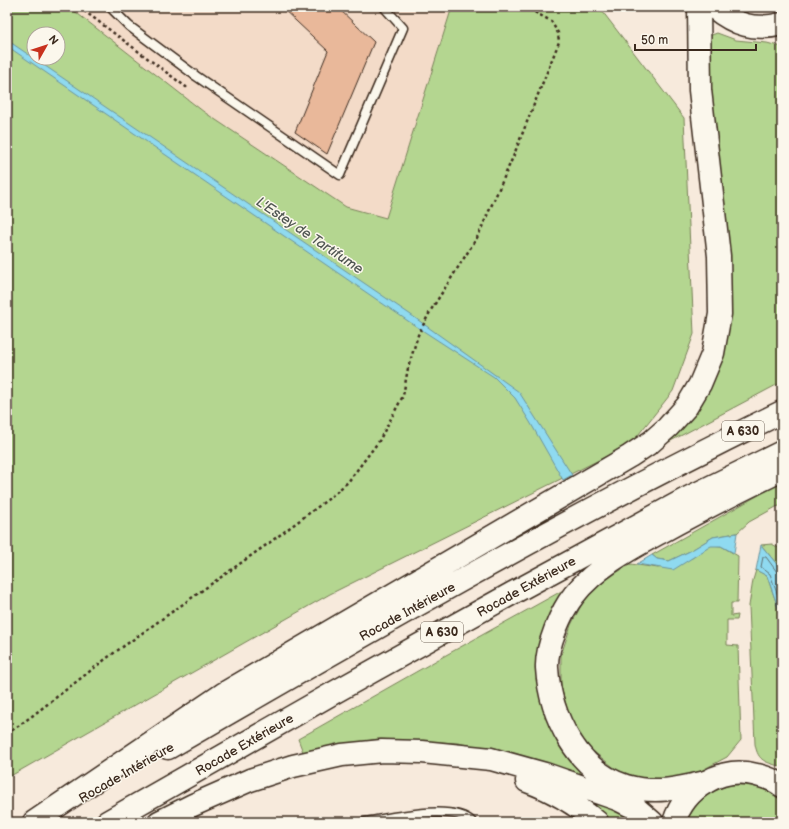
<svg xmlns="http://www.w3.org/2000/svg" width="789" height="829" font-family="'Balsamiq Sans',sans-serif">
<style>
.built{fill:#f3dbc8}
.green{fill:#b4d690;stroke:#788057;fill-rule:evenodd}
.water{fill:#8fdaf0;stroke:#6d949c}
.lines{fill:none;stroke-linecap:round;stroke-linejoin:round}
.shore{stroke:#5d7072;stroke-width:1}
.building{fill:#e9b89a;stroke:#3b2a1e}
.service-casing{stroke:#3b2a1e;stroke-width:11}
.secondary-casing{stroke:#3b2a1e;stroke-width:25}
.motorway-casing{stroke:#3b2a1e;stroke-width:25}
.path{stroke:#3b2a1e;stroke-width:2.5;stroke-dasharray:3 3;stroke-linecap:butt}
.service{stroke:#fbf7ec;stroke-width:8}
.secondary{stroke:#fbf7ec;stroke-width:22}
.motorway{stroke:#fbf7ec;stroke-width:22}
.labels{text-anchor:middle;stroke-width:3;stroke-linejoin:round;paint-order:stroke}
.shield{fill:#fbf7ec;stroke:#75685c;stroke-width:1}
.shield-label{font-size:12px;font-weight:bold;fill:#3b2a1e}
.street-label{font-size:13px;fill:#3b2a1e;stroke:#fbf7ec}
.water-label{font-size:14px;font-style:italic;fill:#505652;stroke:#fbf7ec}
</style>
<rect width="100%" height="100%" fill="#f7eadc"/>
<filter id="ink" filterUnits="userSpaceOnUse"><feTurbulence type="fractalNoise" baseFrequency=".025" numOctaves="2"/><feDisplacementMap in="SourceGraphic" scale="8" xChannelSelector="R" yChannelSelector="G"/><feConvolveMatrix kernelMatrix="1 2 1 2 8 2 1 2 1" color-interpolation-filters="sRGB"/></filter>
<g filter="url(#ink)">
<path class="built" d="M 69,7 L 452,7 L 386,218 L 346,207 L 204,112 Z"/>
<path class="green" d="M 7,7 L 69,7 L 204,112 L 346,207 L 386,218 L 452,7 L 599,7 L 684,118 L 694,334 L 673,391 L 631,444 L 330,594 L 7,778 ZM 34,34 L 58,34 L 58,58 L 34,58 Z
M 717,33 L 736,40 L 767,43 L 782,47 L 782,382 L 650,452 L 723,356 L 731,308 L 727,245 L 711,119 L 709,36 Z
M 782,482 L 782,505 L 776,507 L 749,522 L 737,533 L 713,537 L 690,551 L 669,561 L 657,559 L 652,555 Z
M 772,544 L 782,550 L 782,575 L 780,568 L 761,545 Z
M 711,545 L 721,546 L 738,556 L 737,603 L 731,603 L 731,616 L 738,615 L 737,620 L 727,620 L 727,645 L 738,646 L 741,740 L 727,757 L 693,775 L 663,781 L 643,779 L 617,770 L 589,748 L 570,719 L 561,687 L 561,655 L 571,625 L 584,600 L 601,584 L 616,573 L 631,564 L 658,568 L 692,558 Z
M 756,570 L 767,576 L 782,619 L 782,767 C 766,762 758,762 755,744 L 749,606 L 753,580 Z
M 567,588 L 541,684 L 612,790 L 535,763 L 458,743 L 378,739 L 303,752 L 298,739 L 437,660 Z
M 730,785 C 755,785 762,786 782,801 L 782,822 L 686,822 C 699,799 705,794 730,785 Z
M 603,802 L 646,822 L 610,822 L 594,807 L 596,804 Z"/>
<path class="water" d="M 7,40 L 411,315 L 519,392 L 572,475 L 563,480 L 530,422 L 515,398 L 494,377 L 408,321 L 7,46 Z
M 737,533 L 734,553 L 721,546 L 711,546 L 673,570 L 637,564 L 652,555 L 657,559 L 669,561 L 690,551 L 713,537 Z
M 761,545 L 780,568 L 782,575 L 782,619 L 767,576 L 756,570 Z"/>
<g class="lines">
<path class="shore" d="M 782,574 L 777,572 L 766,557 L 763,557 L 761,567 L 770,574 L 782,607"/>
</g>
<path class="building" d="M 281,7 L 337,7 L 374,42 L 327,154 L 295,132 L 328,51 Z"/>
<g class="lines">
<defs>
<path id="service" d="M 110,7 L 129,26 L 196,76 L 340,175 L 403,28 L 384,7
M 365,822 C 390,818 453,803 472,822"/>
<path id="secondary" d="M 713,7 C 735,25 754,31 782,24
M 674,822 C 685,788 721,765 757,775 C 765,777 775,780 782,786"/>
<path id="motorway" d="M 168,748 C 370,631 572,514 782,412
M 527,781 C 552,790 577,805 597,822
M 706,782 C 678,789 654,794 626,786 C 577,771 550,716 547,668 C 546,647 561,611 574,595 C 596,567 630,549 661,532 C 701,510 741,490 782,470
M 34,822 L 223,694 L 630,456 L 651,442 L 668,427 L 687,406 L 700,384 L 713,353 L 720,314 L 719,256 L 700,90 L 699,7
M 107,822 L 335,692 L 511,594 L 688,498 L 782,452
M 159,822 L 193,805 L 250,780 L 293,766 L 342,755 L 382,751 L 422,752 L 491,759 L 545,774 L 617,799 L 637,809 L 652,822"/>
</defs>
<use href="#service" class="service-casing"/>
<use href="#secondary" class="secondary-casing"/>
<use href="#motorway" class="motorway-casing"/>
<path class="path" d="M 79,7 L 186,87 L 189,84
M 7,734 L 32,716 L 107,658 L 269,543 L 327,500 L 348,482 L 379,441 L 403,396 L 408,368 L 418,335 L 431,310 L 478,236 L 513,157 L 559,42 L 558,33 L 551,21 L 525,7"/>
<use href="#service" class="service"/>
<use href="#secondary" class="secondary"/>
<use href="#motorway" class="motorway"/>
</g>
</g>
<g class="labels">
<g class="shield">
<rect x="722" y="421" width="42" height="20" rx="3"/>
<rect x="421" y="622" width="42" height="20" rx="3"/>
</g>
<g class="shield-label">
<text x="743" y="435">A 630</text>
<text x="442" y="636">A 630</text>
</g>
<g class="street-label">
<text transform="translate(526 586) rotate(-29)" y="5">Rocade Extérieure</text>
<text transform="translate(407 611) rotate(-29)" y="5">Rocade Intérieure</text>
<text transform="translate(244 744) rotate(-30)" y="5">Rocade Extérieure</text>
<text transform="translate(126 772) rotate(-30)" y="5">Rocade Intérieure</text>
</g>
<g class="water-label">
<text transform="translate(310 235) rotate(34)" y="5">L'Estey de Tartifume</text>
</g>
</g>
<rect width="789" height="829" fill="none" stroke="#fbf7ec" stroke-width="24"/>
<rect x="12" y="12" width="765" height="805" fill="none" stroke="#3b2a1e" stroke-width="1.5" filter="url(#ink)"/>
<g transform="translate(46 46) rotate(51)"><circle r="19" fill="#fbf7ec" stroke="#aea59a"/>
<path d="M0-3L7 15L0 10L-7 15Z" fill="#c8321e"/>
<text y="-6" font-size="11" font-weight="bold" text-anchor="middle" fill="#3b2a1e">N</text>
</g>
<path d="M635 44v6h121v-6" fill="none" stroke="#3b2a1e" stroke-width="2"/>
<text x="641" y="44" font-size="12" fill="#3b2a1e" stroke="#fbf7ec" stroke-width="3" paint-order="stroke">50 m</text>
</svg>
